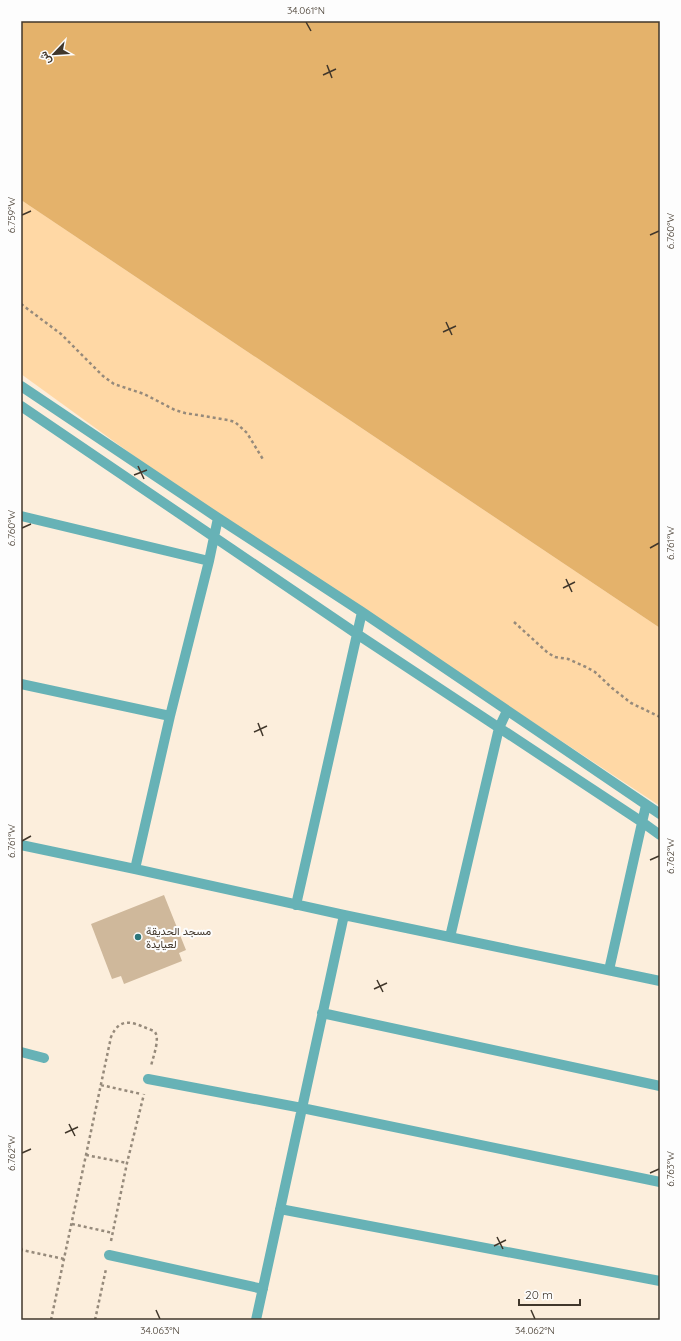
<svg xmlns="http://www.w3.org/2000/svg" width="681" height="1341" font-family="Quicksand,Vazirmatn,sans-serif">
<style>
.green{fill:#ffd8a5}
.forest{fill:#e4b26b}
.building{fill:#cfb89b}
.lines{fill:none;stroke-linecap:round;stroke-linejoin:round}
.path{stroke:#968a7b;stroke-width:2.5;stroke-dasharray:3 3;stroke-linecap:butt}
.minor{stroke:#67b2b6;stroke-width:10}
.ticks{fill:none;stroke:#41372b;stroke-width:1.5}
.poi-dot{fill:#2d767a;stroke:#fdfdfd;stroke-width:1.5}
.labels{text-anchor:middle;stroke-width:4;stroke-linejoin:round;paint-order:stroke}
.poi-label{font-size:11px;fill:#41372b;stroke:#fdfdfd;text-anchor:start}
.neatline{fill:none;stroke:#41372b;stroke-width:1.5}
.ticks-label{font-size:10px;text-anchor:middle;fill:#41372b}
</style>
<rect width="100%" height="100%" fill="#fceedc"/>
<path class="green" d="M 21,200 L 660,628 L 660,806 L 185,493 L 21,374 Z"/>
<path class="forest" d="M 21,21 L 660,21 L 660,628 L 21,200 Z"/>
<path class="building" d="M 164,895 L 186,950 L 179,953 L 182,961 L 124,984 L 121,976 L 112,979 L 91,924 Z"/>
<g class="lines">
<path class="path" d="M 21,304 L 61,334 L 103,376 L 114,384 L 144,394 L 175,410 L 185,413 L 228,420 L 235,422 L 247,433 L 264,461
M 514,622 L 548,653 L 555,657 L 568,659 L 586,667 L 595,672 L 612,688 L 631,703 L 660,717
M 101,1085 L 141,1094
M 86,1155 L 127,1163
M 72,1224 L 113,1233
M 111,1241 L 127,1163 L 144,1094
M 21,1248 L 22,1250 L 64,1259
M 51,1320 L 111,1037 C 121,1014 135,1024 154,1031 C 161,1037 153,1057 151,1066
M 95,1320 L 106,1269"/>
<path class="minor" d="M 21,386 L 218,518 L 362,612 L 660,814
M 21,406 L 357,634 L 642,822 L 660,835
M 21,516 L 209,561
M 21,684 L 170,716
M 21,845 L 135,869 L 344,915 L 660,981
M 135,869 L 170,716 L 209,561 L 218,518
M 296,905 L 362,612
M 450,937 L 499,728 L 507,711
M 609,970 L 646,805
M 322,1013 L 660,1086
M 21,1052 L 44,1058
M 148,1079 L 302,1108 L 660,1182
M 280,1209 L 660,1281
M 109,1255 L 263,1289
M 256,1320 L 344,915"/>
</g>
<path class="ticks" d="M 306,22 L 311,31M 327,65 L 332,78M 323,75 L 336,69M 22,215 L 31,211M 650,235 L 659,231M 446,322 L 452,335M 443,332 L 456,326M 138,466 L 144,479M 134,475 L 147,470M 22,528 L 31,524M 650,548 L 659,543M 566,579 L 572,592M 563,588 L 575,582M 258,723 L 263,736M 254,732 L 267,726M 22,841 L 31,836M 650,860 L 659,856M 377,980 L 383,992M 374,989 L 387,983M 69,1124 L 75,1136M 65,1133 L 78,1127M 22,1153 L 31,1149M 650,1173 L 659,1169M 497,1237 L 503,1249M 494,1246 L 506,1240M 156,1310 L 160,1319M 531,1310 L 535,1319"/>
<circle class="poi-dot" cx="138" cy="937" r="4"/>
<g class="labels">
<g class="poi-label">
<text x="146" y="935">مسجد الحديقة<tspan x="146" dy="13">لعيايدة</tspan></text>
</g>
</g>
<rect width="681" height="1341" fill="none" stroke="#fdfdfd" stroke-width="44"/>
<g transform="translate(54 54) rotate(245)" stroke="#fdfdfd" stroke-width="3" paint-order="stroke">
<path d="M0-3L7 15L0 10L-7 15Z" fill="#41372b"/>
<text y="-6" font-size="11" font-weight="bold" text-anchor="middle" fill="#41372b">ش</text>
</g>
<path d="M519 1299v6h61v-6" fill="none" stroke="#41372b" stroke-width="2"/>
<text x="525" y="1299" font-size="12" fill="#41372b" stroke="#fdfdfd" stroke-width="3" paint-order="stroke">20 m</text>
<rect x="22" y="22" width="637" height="1297" class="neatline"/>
<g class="ticks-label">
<text x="306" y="14">34.061°N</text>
<text transform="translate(11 215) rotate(-90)" y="4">6.759°W</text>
<text transform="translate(670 231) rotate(-90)" y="4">6.760°W</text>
<text transform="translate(11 528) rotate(-90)" y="4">6.760°W</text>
<text transform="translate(670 543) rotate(-90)" y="4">6.761°W</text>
<text transform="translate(11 841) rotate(-90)" y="4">6.761°W</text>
<text transform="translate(670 856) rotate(-90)" y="4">6.762°W</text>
<text transform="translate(11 1153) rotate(-90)" y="4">6.762°W</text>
<text transform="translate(670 1169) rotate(-90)" y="4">6.763°W</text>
<text x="160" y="1334">34.063°N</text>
<text x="535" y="1334">34.062°N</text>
</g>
</svg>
